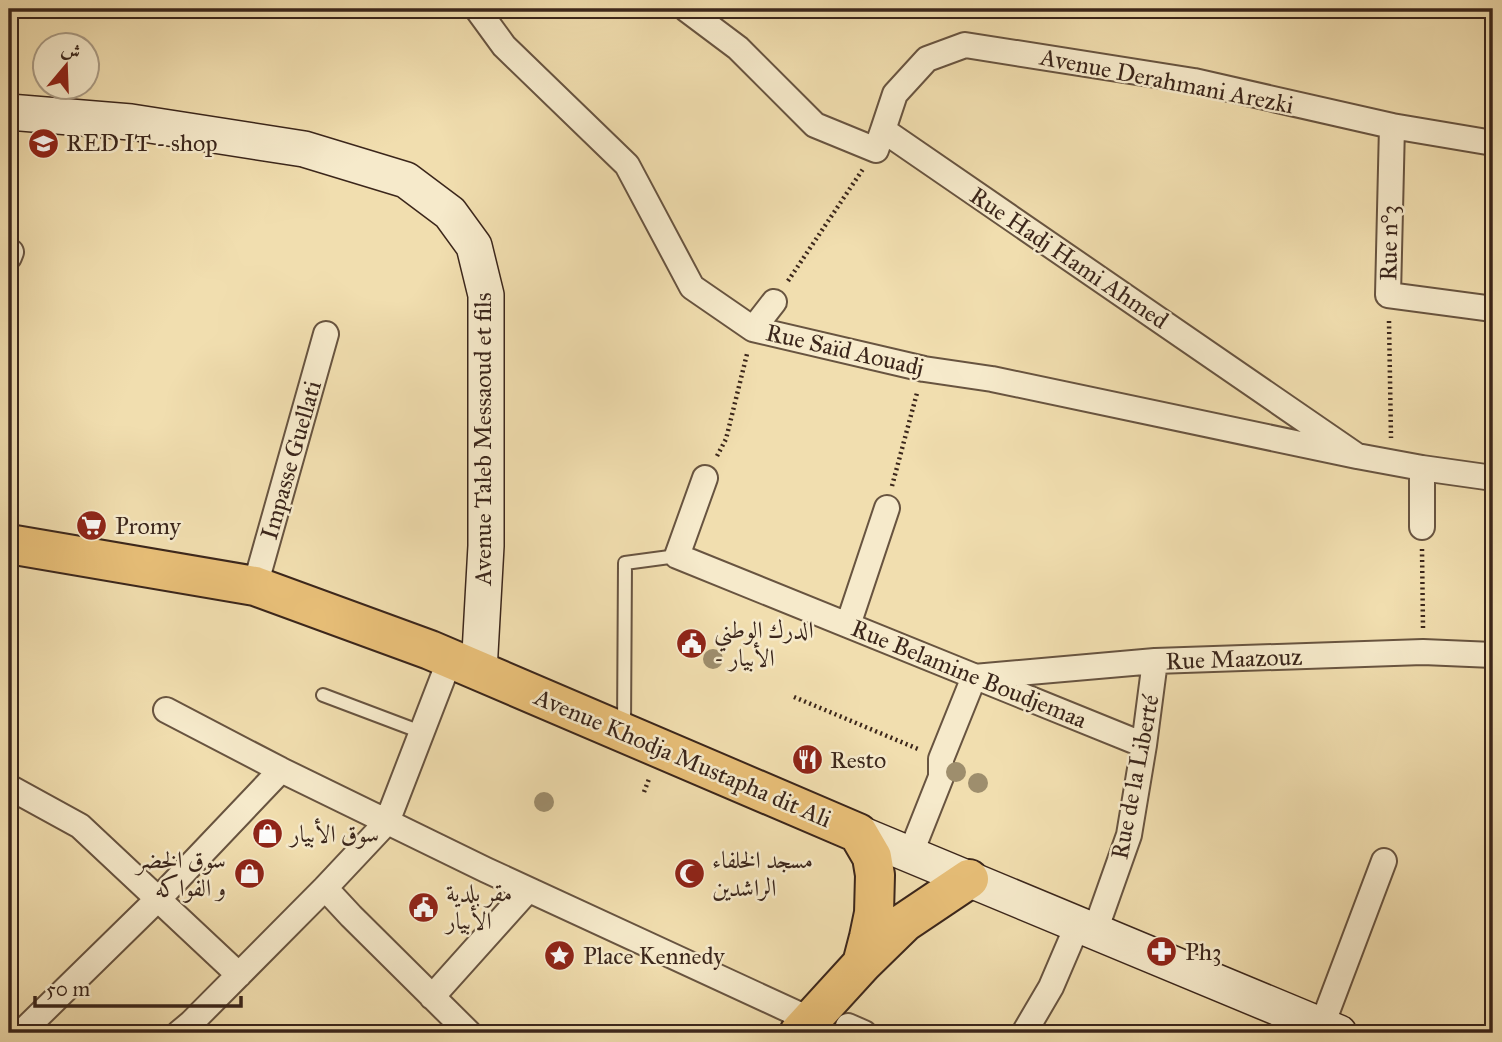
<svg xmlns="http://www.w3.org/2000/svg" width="1502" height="1042" font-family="'IM FELL Great Primer',Amiri,serif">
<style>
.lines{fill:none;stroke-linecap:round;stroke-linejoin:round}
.lane-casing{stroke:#685440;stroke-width:16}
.street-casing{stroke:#685440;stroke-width:28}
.secondary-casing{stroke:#3b261b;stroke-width:38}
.primary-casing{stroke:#3b261b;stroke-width:42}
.path{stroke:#3b261b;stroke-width:4.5;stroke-dasharray:2 3.5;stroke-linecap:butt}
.lane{stroke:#f6eacb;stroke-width:12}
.street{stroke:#f6eacb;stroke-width:24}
.secondary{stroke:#f6eacb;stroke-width:35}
.primary{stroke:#e8bf78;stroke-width:38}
.tree{fill:#9e8e6d}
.labels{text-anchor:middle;stroke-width:5;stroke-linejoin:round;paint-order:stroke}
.street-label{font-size:24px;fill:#3b261b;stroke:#f6eacb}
.poi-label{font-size:24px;fill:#3b261b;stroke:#f6eacb;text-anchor:start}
</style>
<rect width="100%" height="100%" fill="#f1deaf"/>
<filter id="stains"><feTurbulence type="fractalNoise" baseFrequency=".00286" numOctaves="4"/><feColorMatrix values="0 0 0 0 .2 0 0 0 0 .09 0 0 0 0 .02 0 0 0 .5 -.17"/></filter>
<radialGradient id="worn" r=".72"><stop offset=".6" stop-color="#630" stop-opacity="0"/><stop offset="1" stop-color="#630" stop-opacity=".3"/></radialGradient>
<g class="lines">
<defs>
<path id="lane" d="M 323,695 L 421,732
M 624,728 L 625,563 L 677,556"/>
<path id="street" d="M 477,9 L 504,46 L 627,165 L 692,287 L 753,329 L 924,369 L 992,379 L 1357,456
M 686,9 L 738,48 L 815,125 L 876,150 L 883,130 L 1357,456 L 1422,468 L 1493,478
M 1392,126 L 1388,295 L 1493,309
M 883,130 L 895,94 L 927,59 L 965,45 L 1194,81 L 1392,126 L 1493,143
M 9,257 L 11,252
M 753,329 L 774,302
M 1422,468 L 1422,527
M 705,478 L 677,556 L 1144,745
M 255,586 L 326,334
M 848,625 L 887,508
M 166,710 L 281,770 L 486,870 L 811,1020
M 9,787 L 80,826 L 239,975
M 910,855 L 941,777 L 941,759 L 974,677 L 1155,661 L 1423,652 L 1493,655
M 325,888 L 351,916 L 469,1033
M 1095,931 L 1129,835 L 1144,745 L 1155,661
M 432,997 L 528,890
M 848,1026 L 864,1033
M 21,1033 L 167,890 L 281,770
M 179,1033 L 191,1023 L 325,888 L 387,822 L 450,659
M 1024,1033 L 1051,987 L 1078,924
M 1319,1033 L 1384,861"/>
<path id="secondary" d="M 9,112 L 131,122 L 304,149 L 406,180 L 450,213 L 474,246 L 486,295 L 486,546 L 479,671
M 858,833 L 1339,1033"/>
<path id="primary" d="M 9,544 L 255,586 L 430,650 L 858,833 L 872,857 L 875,875 L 874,913 L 869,937 L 862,964 L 799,1033
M 862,964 L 905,922 L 969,879"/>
</defs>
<use href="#lane" class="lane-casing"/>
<use href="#street" class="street-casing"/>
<use href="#secondary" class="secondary-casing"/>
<use href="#primary" class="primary-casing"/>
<path class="path" d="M 788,281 L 863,169
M 1389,321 L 1391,438
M 717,456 L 726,439 L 747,354
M 892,486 L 917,393
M 1422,549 L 1423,628
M 794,697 L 918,749
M 644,792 L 649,779"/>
<use href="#lane" class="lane"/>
<use href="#street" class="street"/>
<use href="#secondary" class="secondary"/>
<use href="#primary" class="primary"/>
</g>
<g class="tree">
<circle cx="713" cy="659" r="10"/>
<circle cx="956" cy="772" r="10"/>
<circle cx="978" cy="783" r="10"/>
<circle cx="544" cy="802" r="10"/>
</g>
<defs>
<symbol id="school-disc" viewBox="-11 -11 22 22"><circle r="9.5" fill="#8f2418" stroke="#f6eacb"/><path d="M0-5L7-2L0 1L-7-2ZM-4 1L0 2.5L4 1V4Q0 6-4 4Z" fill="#fff"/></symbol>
<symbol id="supermarket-disc" viewBox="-11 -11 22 22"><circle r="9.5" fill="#8f2418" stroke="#f6eacb"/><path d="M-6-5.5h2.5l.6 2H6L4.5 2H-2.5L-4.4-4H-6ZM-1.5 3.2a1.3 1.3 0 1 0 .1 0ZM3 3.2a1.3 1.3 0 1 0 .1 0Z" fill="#fff"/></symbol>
<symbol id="civic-disc" viewBox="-11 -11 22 22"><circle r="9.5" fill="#8f2418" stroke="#f6eacb"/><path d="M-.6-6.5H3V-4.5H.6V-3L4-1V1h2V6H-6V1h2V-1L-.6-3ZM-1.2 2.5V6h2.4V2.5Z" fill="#fff"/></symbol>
<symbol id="restaurant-disc" viewBox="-11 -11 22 22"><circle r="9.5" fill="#8f2418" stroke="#f6eacb"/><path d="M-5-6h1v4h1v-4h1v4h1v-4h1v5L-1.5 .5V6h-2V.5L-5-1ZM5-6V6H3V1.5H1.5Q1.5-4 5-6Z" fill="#fff"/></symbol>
<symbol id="shop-disc" viewBox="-11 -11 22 22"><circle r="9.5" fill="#8f2418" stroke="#f6eacb"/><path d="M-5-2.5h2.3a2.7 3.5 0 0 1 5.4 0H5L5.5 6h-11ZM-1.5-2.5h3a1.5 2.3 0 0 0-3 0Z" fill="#fff"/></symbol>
<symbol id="mosque-disc" viewBox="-11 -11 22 22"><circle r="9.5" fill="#8f2418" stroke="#f6eacb"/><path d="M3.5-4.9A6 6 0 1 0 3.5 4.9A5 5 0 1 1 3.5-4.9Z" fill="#fff"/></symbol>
<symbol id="pharmacy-disc" viewBox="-11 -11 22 22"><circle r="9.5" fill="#8f2418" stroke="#f6eacb"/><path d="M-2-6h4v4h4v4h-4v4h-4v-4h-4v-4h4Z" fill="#fff"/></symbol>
<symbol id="sight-disc" viewBox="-11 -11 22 22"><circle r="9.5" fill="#8f2418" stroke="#f6eacb"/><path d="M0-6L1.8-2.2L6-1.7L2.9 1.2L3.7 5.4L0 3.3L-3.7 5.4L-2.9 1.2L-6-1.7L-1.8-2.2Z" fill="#fff"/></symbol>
</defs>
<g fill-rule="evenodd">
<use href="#school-disc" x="26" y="126" width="35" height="35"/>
<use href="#supermarket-disc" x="74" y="508" width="35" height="35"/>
<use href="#civic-disc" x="674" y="626" width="35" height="35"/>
<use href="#restaurant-disc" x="790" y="742" width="35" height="35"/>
<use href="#shop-disc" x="250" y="816" width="35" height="35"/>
<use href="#shop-disc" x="232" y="856" width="35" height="35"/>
<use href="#mosque-disc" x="672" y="856" width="35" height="35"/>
<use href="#civic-disc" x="406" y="890" width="35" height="35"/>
<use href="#pharmacy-disc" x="1144" y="934" width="35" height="35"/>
<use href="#sight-disc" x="542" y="938" width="35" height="35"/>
</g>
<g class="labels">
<g class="street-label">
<text transform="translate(1167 81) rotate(11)" y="8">Avenue Derahmani Arezki</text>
<text transform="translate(1389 243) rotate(-89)" y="8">Rue n°3</text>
<text transform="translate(1069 258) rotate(34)" y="8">Rue Hadj Hami Ahmed</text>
<text transform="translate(845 350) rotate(13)" y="8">Rue Saïd Aouadj</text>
<text transform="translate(483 439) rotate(-90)" y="8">Avenue Taleb Messaoud et fils</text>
<text transform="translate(291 460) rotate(-74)" y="8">Impasse Guellati</text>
<text transform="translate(1234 659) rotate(-2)" y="8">Rue Maazouz</text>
<text transform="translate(969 674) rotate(22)" y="8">Rue Belamine Boudjemaa</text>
<text transform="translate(683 758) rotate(23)" y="8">Avenue Khodja Mustapha dit Ali</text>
<text transform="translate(1135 777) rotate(-79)" y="8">Rue de la Liberté</text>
</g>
<g class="poi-label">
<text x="66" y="151">RED IT - shop</text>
<text x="115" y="534">Promy</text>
<text x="714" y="638">الدرك الوطني<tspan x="714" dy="28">- الأبيار</tspan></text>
<text x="830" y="768">Resto</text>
<text x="290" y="842">سوق الأبيار</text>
<text x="226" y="868" text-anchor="end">سوق الخضر<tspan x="226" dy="28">و الفواكه</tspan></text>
<text x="712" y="868">مسجد الخلفاء<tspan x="712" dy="28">الراشدين</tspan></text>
<text x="446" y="901">مقر بلدية<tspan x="446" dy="28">الأبيار</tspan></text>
<text x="1185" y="960">Ph3</text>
<text x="583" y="964">Place Kennedy</text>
</g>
</g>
<rect width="1502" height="1042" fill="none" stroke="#f1deaf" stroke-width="35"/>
<rect x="10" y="10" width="1481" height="1021" fill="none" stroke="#3b261b" stroke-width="3.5"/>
<rect x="18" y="18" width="1467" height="1007" fill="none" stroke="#3b261b" stroke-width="2"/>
<g transform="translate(66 66) rotate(19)"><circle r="33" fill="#f6eacb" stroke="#ab9c85" stroke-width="2"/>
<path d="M0-5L12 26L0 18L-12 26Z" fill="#8f2418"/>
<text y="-10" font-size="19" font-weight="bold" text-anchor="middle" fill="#3b261b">ش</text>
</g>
<path d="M35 996v10h206v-10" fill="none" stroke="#3b261b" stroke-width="3.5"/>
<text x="46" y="996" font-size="21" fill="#3b261b" stroke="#f6eacb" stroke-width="5" paint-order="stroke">50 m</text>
<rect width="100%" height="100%" filter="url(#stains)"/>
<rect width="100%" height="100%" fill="url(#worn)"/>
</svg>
